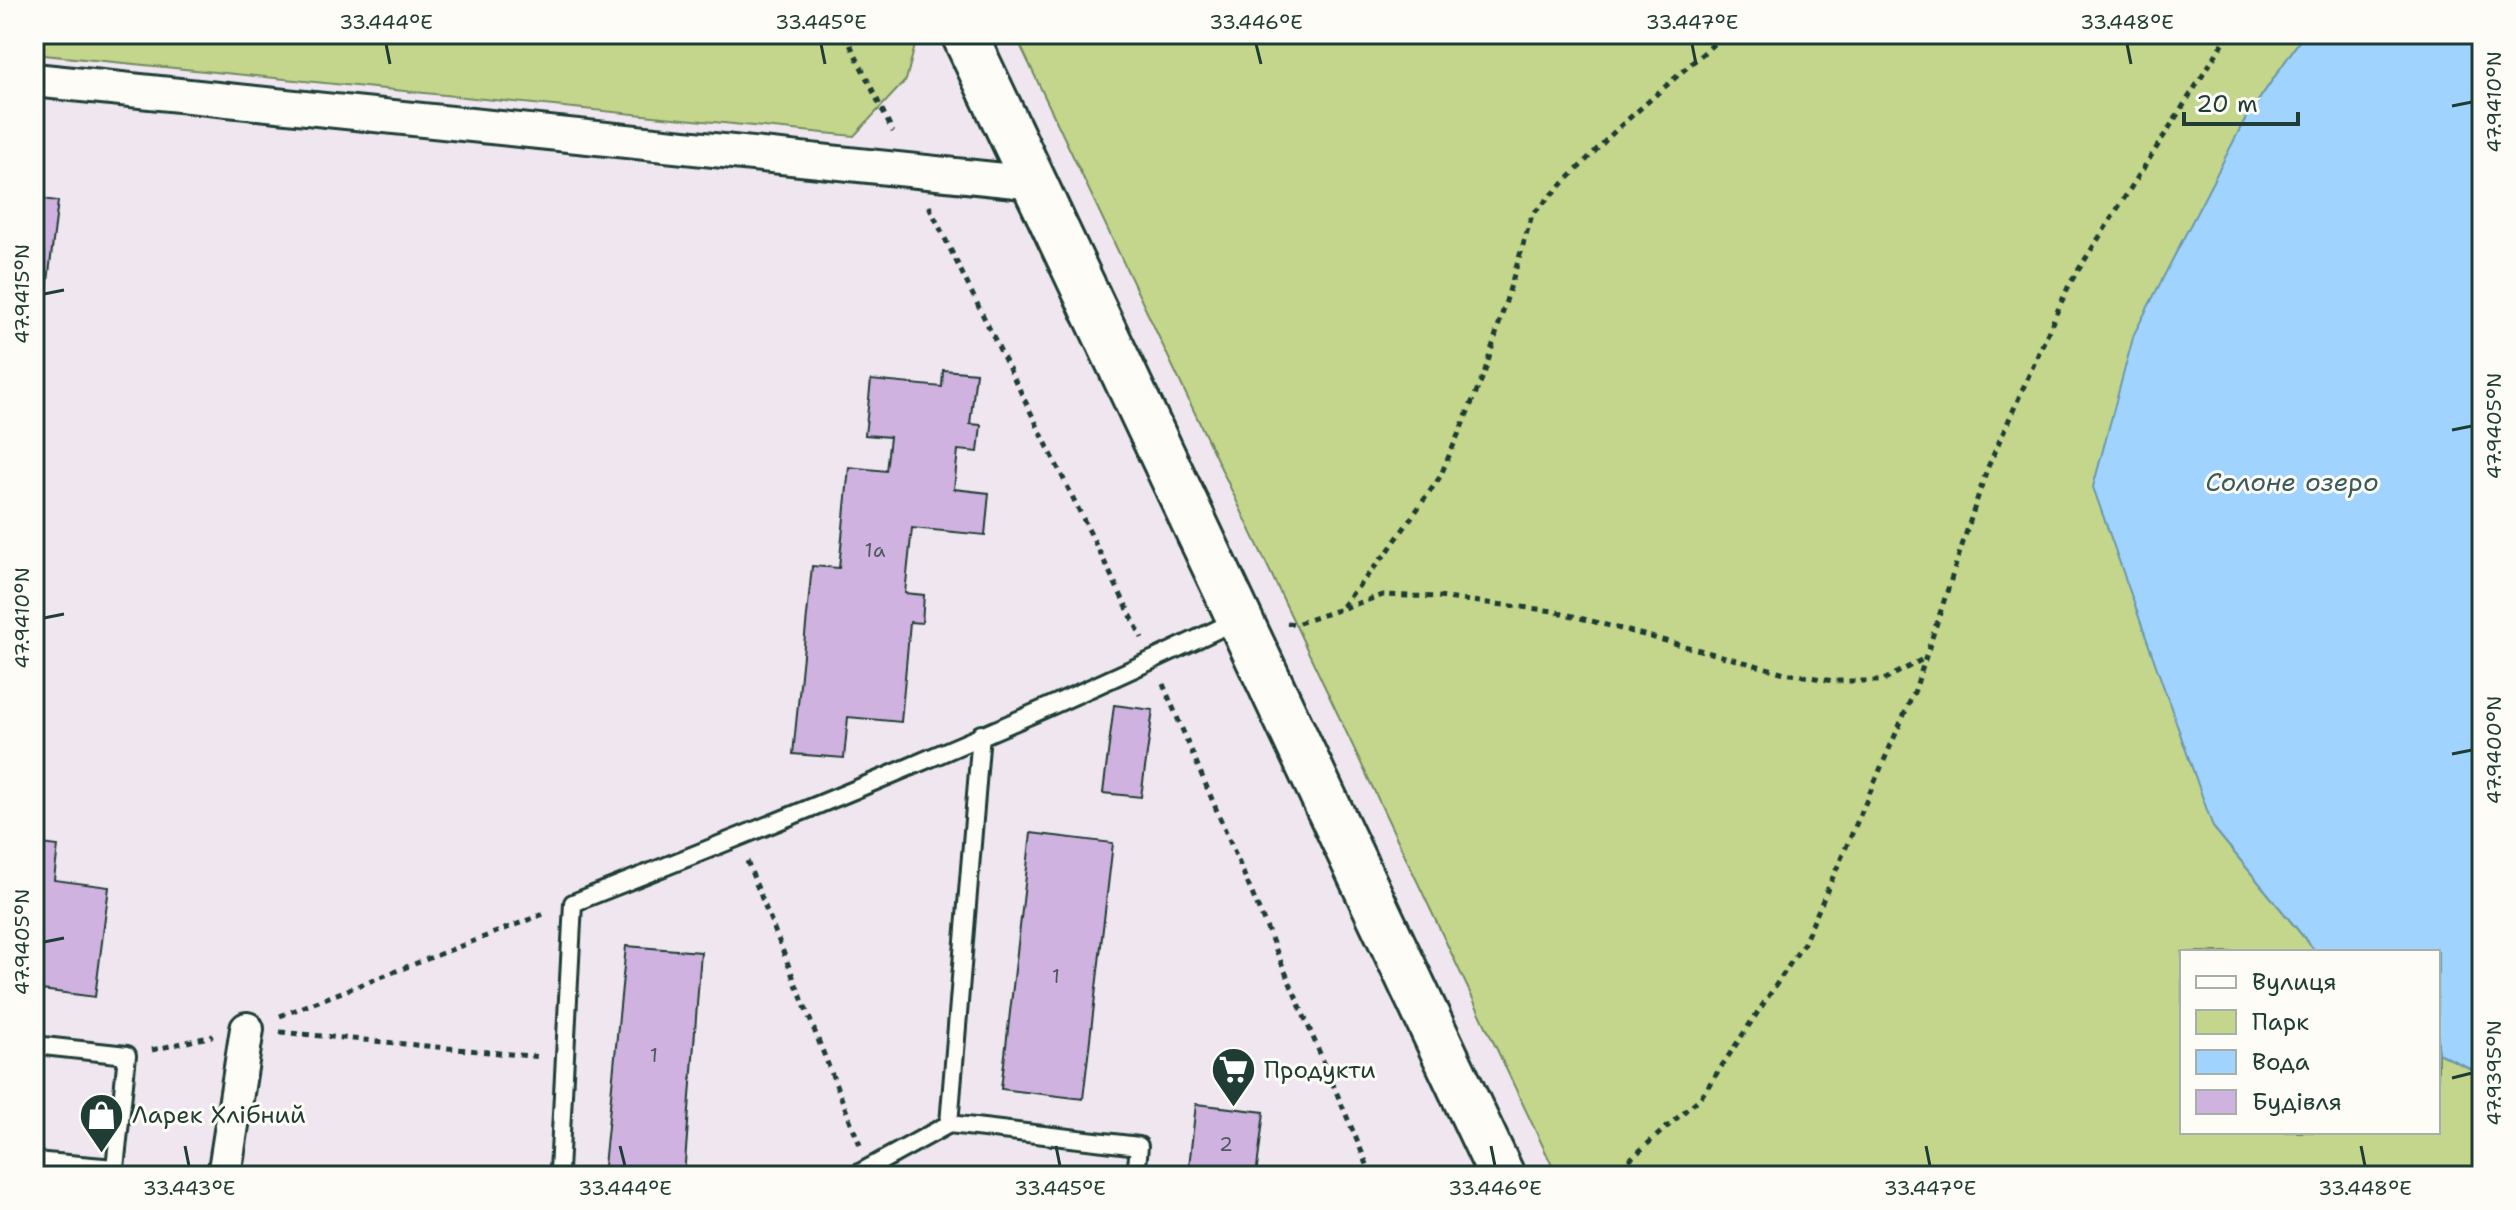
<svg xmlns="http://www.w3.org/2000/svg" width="2516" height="1210" font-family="'Shantell Sans',sans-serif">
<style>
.green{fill:#c3d68b;stroke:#718a60;stroke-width:2}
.water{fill:#a0d3fe;stroke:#6c97ad;stroke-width:2}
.building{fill:#cfb2df;stroke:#1f3d34;stroke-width:2}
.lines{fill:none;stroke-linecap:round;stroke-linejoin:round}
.lane-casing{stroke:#1f3d34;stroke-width:22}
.street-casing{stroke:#1f3d34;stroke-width:38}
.secondary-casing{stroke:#1f3d34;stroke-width:50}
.path{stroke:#1f3d34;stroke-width:5;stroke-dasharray:6 6;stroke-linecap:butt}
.lane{stroke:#fdfcf7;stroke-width:16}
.street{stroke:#fdfcf7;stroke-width:32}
.secondary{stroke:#fdfcf7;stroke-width:44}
.ticks{fill:none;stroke:#1f3d34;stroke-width:3}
.labels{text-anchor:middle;stroke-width:6;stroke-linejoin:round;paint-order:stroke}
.number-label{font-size:20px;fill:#4b5a5f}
.poi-label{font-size:24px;fill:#1f3d34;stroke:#fdfcf7;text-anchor:start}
.water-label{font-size:26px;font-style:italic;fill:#395b5c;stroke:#fdfcf7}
.neatline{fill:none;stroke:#1f3d34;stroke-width:3}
.ticks-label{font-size:20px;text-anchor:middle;fill:#1f3d34}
</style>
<rect width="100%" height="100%" fill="#efe6f0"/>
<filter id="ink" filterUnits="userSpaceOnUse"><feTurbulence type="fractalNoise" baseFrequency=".0125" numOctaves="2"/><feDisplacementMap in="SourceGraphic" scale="16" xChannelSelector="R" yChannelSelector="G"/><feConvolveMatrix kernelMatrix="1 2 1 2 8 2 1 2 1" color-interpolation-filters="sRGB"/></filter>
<g filter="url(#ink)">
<path class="green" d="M 34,34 L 918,34 L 906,80 L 854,136 L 34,54 Z
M 1015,34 L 2304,34 L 2243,123 L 2213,827 L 2316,952 L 2182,952 L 2182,1132 L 2438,1132 L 2438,1053 L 2482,1074 L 2482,1176 L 1557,1176 Z"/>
<path class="water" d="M 2304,34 L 2482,34 L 2482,1074 L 2438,1053 L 2438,952 L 2316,952 L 2213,827 L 2093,487 L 2134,334 L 2243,123 Z"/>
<path class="building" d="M 34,198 L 58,201 L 34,394 Z
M 943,370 L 976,373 L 970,424 L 981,425 L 978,452 L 958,450 L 954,489 L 989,493 L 985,535 L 912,528 L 905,593 L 924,595 L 922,623 L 910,622 L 901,722 L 848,717 L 844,758 L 793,754 L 812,566 L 839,568 L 849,467 L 886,471 L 890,437 L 865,435 L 871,380 L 942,387 Z
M 1114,705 L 1153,710 L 1141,797 L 1103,793 Z
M 1031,833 L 1113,843 L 1083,1099 L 1001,1089 Z
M 35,843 L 58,846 L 54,880 L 109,887 L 95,997 L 34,989 Z
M 626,946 L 701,952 L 684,1176 L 603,1176 Z
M 1196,1104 L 1264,1112 L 1256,1176 L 1188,1176 Z"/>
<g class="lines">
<defs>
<path id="lane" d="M 34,1045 L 127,1055 L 115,1168 L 34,1161
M 949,1124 L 1139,1146 L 1136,1176
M 554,1176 L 559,1171 L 573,903 C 797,815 1021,724 1237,620
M 854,1176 L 949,1124 L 981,734"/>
<path id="street" d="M 34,80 L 1034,183
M 224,1176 L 247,1029"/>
<path id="secondary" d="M 964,34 L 1502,1176"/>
</defs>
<use href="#lane" class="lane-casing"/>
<use href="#street" class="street-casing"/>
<use href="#secondary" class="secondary-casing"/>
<path class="path" d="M 845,34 L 893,132
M 929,206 L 1142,638
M 1342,606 L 1388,551 L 1440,477 L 1484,374 L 1532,215 L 1617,129 L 1725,34
M 1287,623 L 1296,624 L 1383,595 L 1438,597 L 1554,611 L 1785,673 L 1834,681 L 1882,681 L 1925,658
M 1163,684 L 1372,1176
M 747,861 L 860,1145
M 280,1016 L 546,913
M 280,1032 L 541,1057
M 152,1050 L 213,1036
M 1611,1176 L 1701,1097 L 1804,943 L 1915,690 L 1987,469 L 2070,283 L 2229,34"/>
<use href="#lane" class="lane"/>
<use href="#street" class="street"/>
<use href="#secondary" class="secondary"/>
</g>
</g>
<path class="ticks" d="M 386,44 L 390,64M 821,44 L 825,64M 1256,44 L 1261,64M 1692,44 L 1696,64M 2127,44 L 2131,64M 2452,106 L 2472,102M 44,294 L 64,290M 2452,430 L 2472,426M 44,618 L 64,614M 2452,754 L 2472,750M 44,942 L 64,938M 2452,1078 L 2472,1073M 185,1146 L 189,1166M 620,1146 L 625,1166M 1056,1146 L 1060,1166M 1491,1146 L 1495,1166M 1926,1146 L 1930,1166M 2361,1146 L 2365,1166"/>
<defs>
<symbol id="supermarket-pin" viewBox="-11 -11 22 30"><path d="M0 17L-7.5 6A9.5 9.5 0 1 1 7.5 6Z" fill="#1f3d34" stroke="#fdfcf7"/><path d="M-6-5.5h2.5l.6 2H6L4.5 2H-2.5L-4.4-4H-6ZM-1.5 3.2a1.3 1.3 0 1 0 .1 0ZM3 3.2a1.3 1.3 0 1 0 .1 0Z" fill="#fff"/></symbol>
<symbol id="shop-pin" viewBox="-11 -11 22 30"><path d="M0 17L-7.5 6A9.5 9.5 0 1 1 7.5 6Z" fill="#1f3d34" stroke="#fdfcf7"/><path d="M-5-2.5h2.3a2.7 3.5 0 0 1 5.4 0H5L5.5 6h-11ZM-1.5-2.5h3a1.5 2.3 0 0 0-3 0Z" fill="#fff"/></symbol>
</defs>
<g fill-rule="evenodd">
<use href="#supermarket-pin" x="1208" y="1044" width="51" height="69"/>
<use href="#shop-pin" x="76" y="1090" width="51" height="69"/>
</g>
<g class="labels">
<g class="number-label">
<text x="875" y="557">1а</text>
<text x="1056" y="983">1</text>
<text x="654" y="1062">1</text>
<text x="1226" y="1151">2</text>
</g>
<g class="poi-label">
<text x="1264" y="1078">Продукти</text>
<text x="132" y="1123">Ларек Хлібний</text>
</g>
<g class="water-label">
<text x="2292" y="491">Солоне озеро</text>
</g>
</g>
<rect width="2516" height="1210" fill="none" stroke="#fdfcf7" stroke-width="88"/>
<rect x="2180" y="950" width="260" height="184" fill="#fdfcf7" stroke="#a4b0a9" stroke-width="2"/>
<rect x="2196" y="976" width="40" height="12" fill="#fdfcf7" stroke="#a4b0a9" stroke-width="2"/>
<text x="2252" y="990" font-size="24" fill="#1f3d34">Вулиця</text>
<rect x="2196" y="1010" width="40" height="24" fill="#c3d68b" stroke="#a4b0a9" stroke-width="2"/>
<text x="2252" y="1030" font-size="24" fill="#1f3d34">Парк</text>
<rect x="2196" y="1050" width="40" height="24" fill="#a0d3fe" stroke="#a4b0a9" stroke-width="2"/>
<text x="2252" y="1070" font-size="24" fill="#1f3d34">Вода</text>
<rect x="2196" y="1090" width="40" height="24" fill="#cfb2df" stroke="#a4b0a9" stroke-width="2"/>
<text x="2252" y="1110" font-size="24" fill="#1f3d34">Будівля</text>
<path d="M2184 112v12h114v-12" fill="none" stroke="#1f3d34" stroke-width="4"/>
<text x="2196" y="112" font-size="24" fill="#1f3d34" stroke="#fdfcf7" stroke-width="6" paint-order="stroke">20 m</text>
<rect x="44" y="44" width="2428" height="1122" class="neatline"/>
<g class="ticks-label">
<text x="386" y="29">33.444°E</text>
<text x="821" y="29">33.445°E</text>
<text x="1256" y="29">33.446°E</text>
<text x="1692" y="29">33.447°E</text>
<text x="2127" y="29">33.448°E</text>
<text transform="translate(2494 102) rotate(-90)" y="7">47.9410°N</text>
<text transform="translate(22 294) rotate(-90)" y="7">47.9415°N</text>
<text transform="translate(2494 426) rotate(-90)" y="7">47.9405°N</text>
<text transform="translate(22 618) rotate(-90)" y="7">47.9410°N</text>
<text transform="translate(2494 750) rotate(-90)" y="7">47.9400°N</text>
<text transform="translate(22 942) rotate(-90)" y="7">47.9405°N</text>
<text transform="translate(2494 1073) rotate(-90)" y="7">47.9395°N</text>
<text x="189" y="1195">33.443°E</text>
<text x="625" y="1195">33.444°E</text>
<text x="1060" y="1195">33.445°E</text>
<text x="1495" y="1195">33.446°E</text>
<text x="1930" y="1195">33.447°E</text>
<text x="2365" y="1195">33.448°E</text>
</g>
</svg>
